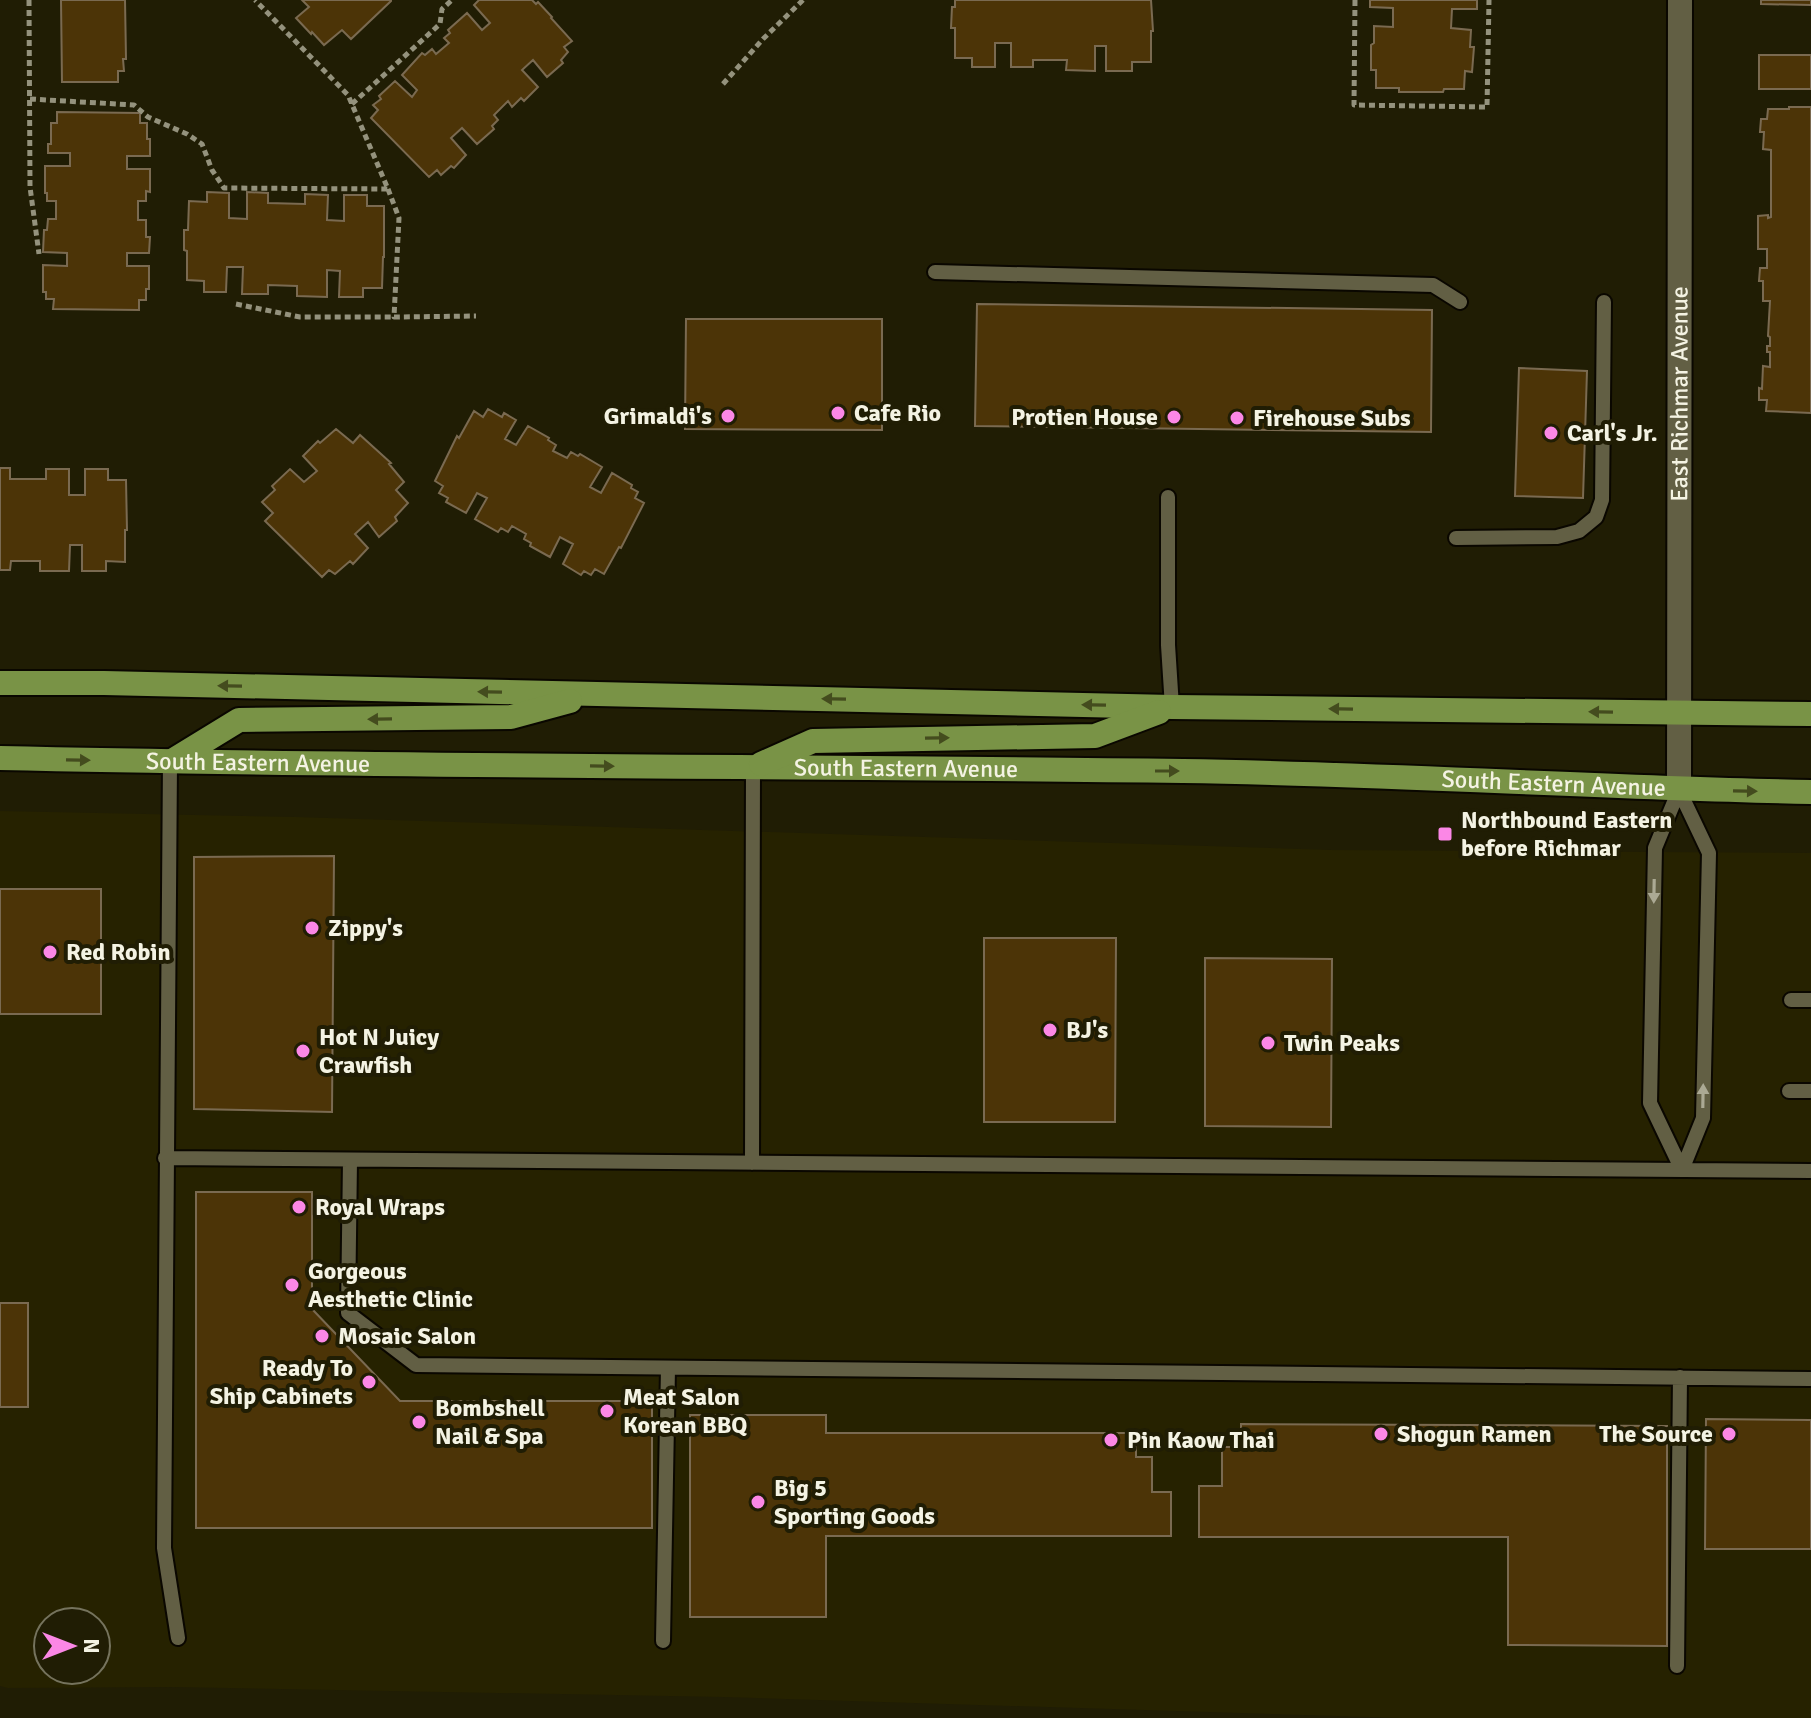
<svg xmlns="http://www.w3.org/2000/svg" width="1811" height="1718" font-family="Signika,sans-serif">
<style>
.built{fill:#262200;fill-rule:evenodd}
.building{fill:#4c3407;stroke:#7a6a51;stroke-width:2}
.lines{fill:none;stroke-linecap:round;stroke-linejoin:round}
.lane-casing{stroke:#0a0700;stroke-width:18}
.street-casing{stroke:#0a0700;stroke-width:28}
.primary-casing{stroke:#0a0700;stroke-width:28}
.path{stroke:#94927d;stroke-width:5;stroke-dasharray:6 4;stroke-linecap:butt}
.lane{stroke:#625f44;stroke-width:14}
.street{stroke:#625f44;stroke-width:24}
.primary{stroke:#799346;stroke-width:24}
.oneway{fill:#444c1e}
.oneway2{fill:#aba994}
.poi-dot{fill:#fb87e6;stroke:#201d04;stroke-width:3}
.labels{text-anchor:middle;stroke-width:8;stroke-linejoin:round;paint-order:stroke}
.street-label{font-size:24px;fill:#f4f3e3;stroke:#201d04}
.poi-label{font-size:24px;font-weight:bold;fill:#f4f3e3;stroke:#201d04;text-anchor:start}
</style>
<rect width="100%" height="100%" fill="#201d04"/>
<path class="built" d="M 0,811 L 296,817 L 1331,850 L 1811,853 L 1811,1718 L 1402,1718 L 722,1697 L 173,1687 L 8,1688 L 0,1686 ZM 48,1622 L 96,1622 L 96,1670 L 48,1670 Z"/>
<path class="building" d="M 61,0 L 125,0 L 126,59 L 123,59 L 124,71 L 118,71 L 118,82 L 62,82 Z
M 302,0 L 391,0 L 391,1 L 351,39 L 342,30 L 324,45 L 312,32 L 311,34 L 296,18 L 309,7 Z
M 479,0 L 532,0 L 536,4 L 538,2 L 552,17 L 551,18 L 572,41 L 564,47 L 568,52 L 561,60 L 563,63 L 547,77 L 533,60 L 522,70 L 538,87 L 524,101 L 521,98 L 512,107 L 508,101 L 494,115 L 498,120 L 492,126 L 494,129 L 477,144 L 462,128 L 451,138 L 466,155 L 454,168 L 451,166 L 441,175 L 437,170 L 429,177 L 371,118 L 378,110 L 373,105 L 381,99 L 379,96 L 395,81 L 412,97 L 417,90 L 402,75 L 422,53 L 425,55 L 432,49 L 436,54 L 449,43 L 444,38 L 450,33 L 448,30 L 467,13 L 482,30 L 490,23 L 474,5 Z
M 955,0 L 1151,0 L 1153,31 L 1151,31 L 1151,62 L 1132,62 L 1132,71 L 1106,71 L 1106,46 L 1095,46 L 1095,71 L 1066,70 L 1067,60 L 1033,60 L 1033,67 L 1011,67 L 1011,43 L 995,43 L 995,67 L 972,67 L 972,58 L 955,58 L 955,28 L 951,28 L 952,7 L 955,7 Z
M 1370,0 L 1477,0 L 1477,9 L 1452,9 L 1451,28 L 1471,30 L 1470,47 L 1474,47 L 1472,72 L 1465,71 L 1464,89 L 1444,89 L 1443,92 L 1399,92 L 1399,88 L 1376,88 L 1376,70 L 1371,70 L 1371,45 L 1374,43 L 1374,26 L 1393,27 L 1393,8 L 1370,7 Z
M 1761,0 L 1811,0 L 1811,5 L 1761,4 Z
M 1759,55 L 1811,55 L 1811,89 L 1759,89 Z
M 1789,107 L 1811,107 L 1811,413 L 1766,411 L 1767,400 L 1759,400 L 1759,388 L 1762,389 L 1763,366 L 1770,367 L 1770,352 L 1767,352 L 1767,346 L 1770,346 L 1770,337 L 1768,336 L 1770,301 L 1763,301 L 1763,281 L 1759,281 L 1760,268 L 1767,268 L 1767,249 L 1758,249 L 1758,216 L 1768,215 L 1768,218 L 1771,217 L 1771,150 L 1763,149 L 1764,132 L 1760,132 L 1761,119 L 1767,119 L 1768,109 L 1789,109 Z
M 57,112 L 140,113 L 140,123 L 147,123 L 147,139 L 150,139 L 150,156 L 127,156 L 127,169 L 150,169 L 150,192 L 146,191 L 146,201 L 138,201 L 138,220 L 146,220 L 146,237 L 150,237 L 149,253 L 127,253 L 127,266 L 149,266 L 149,289 L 146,289 L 146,300 L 139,300 L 139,310 L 53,309 L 54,299 L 46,299 L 46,292 L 43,292 L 43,265 L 67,266 L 67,253 L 43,252 L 44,230 L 47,230 L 48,219 L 56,219 L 56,201 L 47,201 L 47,193 L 45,193 L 45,166 L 70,166 L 70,153 L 48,153 L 48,144 L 51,144 L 51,123 L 57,123 Z
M 207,192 L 229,193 L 229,218 L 247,219 L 247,192 L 268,193 L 268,203 L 305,204 L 305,194 L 328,195 L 327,220 L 344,221 L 344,195 L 367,195 L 367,206 L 384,206 L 384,257 L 383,257 L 382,288 L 363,288 L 363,297 L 339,297 L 340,271 L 327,270 L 327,297 L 297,296 L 297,286 L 268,285 L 268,294 L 242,294 L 243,267 L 227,267 L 226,292 L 204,292 L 204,281 L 187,280 L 187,251 L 184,250 L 184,230 L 188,230 L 189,201 L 207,202 Z
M 977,304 L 1432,310 L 1431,432 L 975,426 Z
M 686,319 L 882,319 L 882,430 L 685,429 Z
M 1519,368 L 1587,371 L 1583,498 L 1515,496 Z
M 488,409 L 502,417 L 504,413 L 516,420 L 505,439 L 516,445 L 528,426 L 549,438 L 548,440 L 556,445 L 553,451 L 567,458 L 571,452 L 578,456 L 580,454 L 602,467 L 590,487 L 601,493 L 612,473 L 632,485 L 631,488 L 638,492 L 635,498 L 644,503 L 621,548 L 619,547 L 604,574 L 595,569 L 591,575 L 584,571 L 581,575 L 563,564 L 573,544 L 560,537 L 550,557 L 530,546 L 531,543 L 524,539 L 526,534 L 512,526 L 508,532 L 501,528 L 498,532 L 475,519 L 487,498 L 477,493 L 466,513 L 446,502 L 448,498 L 439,493 L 443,486 L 435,481 L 457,436 L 459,438 L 474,411 L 483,417 Z
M 336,429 L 353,443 L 360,435 L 391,463 L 389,464 L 404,482 L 396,490 L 408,503 L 395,517 L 397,521 L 379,537 L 368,522 L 355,534 L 368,548 L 353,564 L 350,561 L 335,574 L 329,570 L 322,577 L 265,521 L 273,513 L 262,502 L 275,490 L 272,486 L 290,469 L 304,482 L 317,471 L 303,456 L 318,441 L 320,443 Z
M 0,468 L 10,468 L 10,479 L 46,479 L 46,469 L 69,469 L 69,495 L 85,495 L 85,469 L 108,469 L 108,480 L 126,480 L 127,530 L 125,530 L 125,562 L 106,561 L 106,571 L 82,571 L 82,545 L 70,545 L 69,571 L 40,571 L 40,561 L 11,561 L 10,570 L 0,570 Z
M 334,856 L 332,1112 L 194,1109 L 194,857 Z
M 0,889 L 101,889 L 101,1014 L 0,1014 Z
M 984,938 L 1116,938 L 1115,1122 L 984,1122 Z
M 1205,958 L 1332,959 L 1331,1127 L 1205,1126 Z
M 196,1192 L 312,1192 L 312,1309 L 400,1401 L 652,1401 L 652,1528 L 196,1528 Z
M 0,1303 L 28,1303 L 28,1407 L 0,1407 Z
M 690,1415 L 826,1415 L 826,1433 L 1136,1433 L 1136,1457 L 1152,1457 L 1152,1492 L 1171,1492 L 1171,1536 L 826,1536 L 826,1617 L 690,1617 Z
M 1706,1419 L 1811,1420 L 1811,1549 L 1705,1549 Z
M 1241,1424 L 1667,1426 L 1667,1646 L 1508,1645 L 1508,1537 L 1199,1537 L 1199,1486 L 1222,1486 L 1222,1447 L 1241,1447 Z"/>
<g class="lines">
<defs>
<path id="lane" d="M 935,272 L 1433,285 L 1460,302
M 1168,497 L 1168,645 L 1172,707
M 1456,538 L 1557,537 L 1579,531 L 1596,517 L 1602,500 L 1604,302
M 170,762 L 164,1548 L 178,1638
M 1679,790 L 1655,848 L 1650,1103 L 1682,1170
M 1679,790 L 1709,853 L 1703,1118 L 1682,1170
M 1791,1000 L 1811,1000
M 1789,1091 L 1811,1091
M 165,1158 L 1811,1171
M 350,1160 L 348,1313 L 416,1365 L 1811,1379
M 752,1163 L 753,768
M 663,1641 L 668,1368
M 1677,1666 L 1680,1377"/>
<g id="street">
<path id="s1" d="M 1679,790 L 1680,0"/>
</g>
<g id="primary">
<path d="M 0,683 L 104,683 L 1172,707 L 1811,714"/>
<path id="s2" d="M 0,758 C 394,767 789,766 1183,771 C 1393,774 1602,788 1811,792"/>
<path d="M 172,761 L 239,720 L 511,717 L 570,701"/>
<path d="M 761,764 L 813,741 L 1095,736 L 1159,712"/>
</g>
</defs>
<use href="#lane" class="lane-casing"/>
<use href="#street" class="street-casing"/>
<use href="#primary" class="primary-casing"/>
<path class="path" d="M 29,0 L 30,187 L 39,254
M 1355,0 L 1354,105 L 1487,107 L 1489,0
M 723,84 L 763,39 L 803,0
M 30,99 L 134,105 L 148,117 L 187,134 L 202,144 L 212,170 L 224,188 L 388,189 L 348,95 L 255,0
M 352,104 L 440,24 L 442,9 L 452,0
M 388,189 L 399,218 L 394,317 L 476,316
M 236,304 L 300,317 L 394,317"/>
<use href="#lane" class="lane"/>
<use href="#street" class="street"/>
<use href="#primary" class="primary"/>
</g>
<defs><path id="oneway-solid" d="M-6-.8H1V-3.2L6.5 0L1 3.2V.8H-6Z" transform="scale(2)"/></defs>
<g class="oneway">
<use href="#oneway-solid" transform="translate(230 686) rotate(-179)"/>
<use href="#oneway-solid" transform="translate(490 692) rotate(-179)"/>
<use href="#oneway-solid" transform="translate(834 699) rotate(-179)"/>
<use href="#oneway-solid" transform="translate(1094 705) rotate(-179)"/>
<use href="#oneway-solid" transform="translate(1341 709) rotate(-179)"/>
<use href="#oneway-solid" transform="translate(1601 712) rotate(-179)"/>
<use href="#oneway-solid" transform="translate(380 719) rotate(179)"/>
<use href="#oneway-solid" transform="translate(937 738) rotate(-1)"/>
<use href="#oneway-solid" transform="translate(78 760) rotate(1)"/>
<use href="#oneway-solid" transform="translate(602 766) rotate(1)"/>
<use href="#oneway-solid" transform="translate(1167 771)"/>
<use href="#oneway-solid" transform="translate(1745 791) rotate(1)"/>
</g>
<g class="oneway2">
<use href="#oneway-solid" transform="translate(1654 891) rotate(91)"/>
<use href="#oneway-solid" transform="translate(1703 1096) rotate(-89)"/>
</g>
<g class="poi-dot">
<circle cx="838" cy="413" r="8"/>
<circle cx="728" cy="416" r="8"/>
<circle cx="1174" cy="417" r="8"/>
<circle cx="1237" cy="418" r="8"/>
<circle cx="1551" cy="433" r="8"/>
<rect x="1437" y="826" width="16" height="16" rx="4"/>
<circle cx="312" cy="928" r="8"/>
<circle cx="50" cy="952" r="8"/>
<circle cx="1050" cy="1030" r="8"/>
<circle cx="1268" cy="1043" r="8"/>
<circle cx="303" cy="1051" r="8"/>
<circle cx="299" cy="1207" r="8"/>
<circle cx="292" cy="1285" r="8"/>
<circle cx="322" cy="1336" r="8"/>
<circle cx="369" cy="1382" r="8"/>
<circle cx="607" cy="1411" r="8"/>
<circle cx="419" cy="1422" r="8"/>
<circle cx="1381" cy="1434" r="8"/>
<circle cx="1729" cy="1434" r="8"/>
<circle cx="1111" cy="1440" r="8"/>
<circle cx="758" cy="1502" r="8"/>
</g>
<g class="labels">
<g class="street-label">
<text dy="8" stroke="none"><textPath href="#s1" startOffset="396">East Richmar Avenue</textPath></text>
<text dy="8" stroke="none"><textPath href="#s2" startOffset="258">South Eastern Avenue</textPath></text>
<text dy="8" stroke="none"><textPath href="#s2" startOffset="906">South Eastern Avenue</textPath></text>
<text dy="8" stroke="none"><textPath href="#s2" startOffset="1554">South Eastern Avenue</textPath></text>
</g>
<g class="poi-label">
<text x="854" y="421">Cafe Rio</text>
<text x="712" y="424" text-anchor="end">Grimaldi's</text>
<text x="1158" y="425" text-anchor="end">Protien House</text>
<text x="1253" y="426">Firehouse Subs</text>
<text x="1567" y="441">Carl's Jr.</text>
<text x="1461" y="828">Northbound Eastern<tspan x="1461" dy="28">before Richmar</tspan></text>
<text x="328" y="936">Zippy's</text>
<text x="66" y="960">Red Robin</text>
<text x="1066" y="1038">BJ's</text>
<text x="319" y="1045">Hot N Juicy<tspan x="319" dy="28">Crawfish</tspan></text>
<text x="1284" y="1051">Twin Peaks</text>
<text x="315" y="1215">Royal Wraps</text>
<text x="308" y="1279">Gorgeous<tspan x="308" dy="28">Aesthetic Clinic</tspan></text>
<text x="338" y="1344">Mosaic Salon</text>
<text x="353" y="1376" text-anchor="end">Ready To<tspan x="353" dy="28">Ship Cabinets</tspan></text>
<text x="623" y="1405">Meat Salon<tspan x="623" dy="28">Korean BBQ</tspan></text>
<text x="435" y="1416">Bombshell<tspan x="435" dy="28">Nail &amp; Spa</tspan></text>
<text x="1397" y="1442">Shogun Ramen</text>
<text x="1713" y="1442" text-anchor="end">The Source</text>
<text x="1127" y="1448">Pin Kaow Thai</text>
<text x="774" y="1496">Big 5<tspan x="774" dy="28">Sporting Goods</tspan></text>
</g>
</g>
<g transform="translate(72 1646) rotate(90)"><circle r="38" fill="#201d04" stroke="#75735d" stroke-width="2"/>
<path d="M0-6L14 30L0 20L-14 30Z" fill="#fb87e6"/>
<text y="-12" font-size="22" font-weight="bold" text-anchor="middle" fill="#f4f3e3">N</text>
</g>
</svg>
